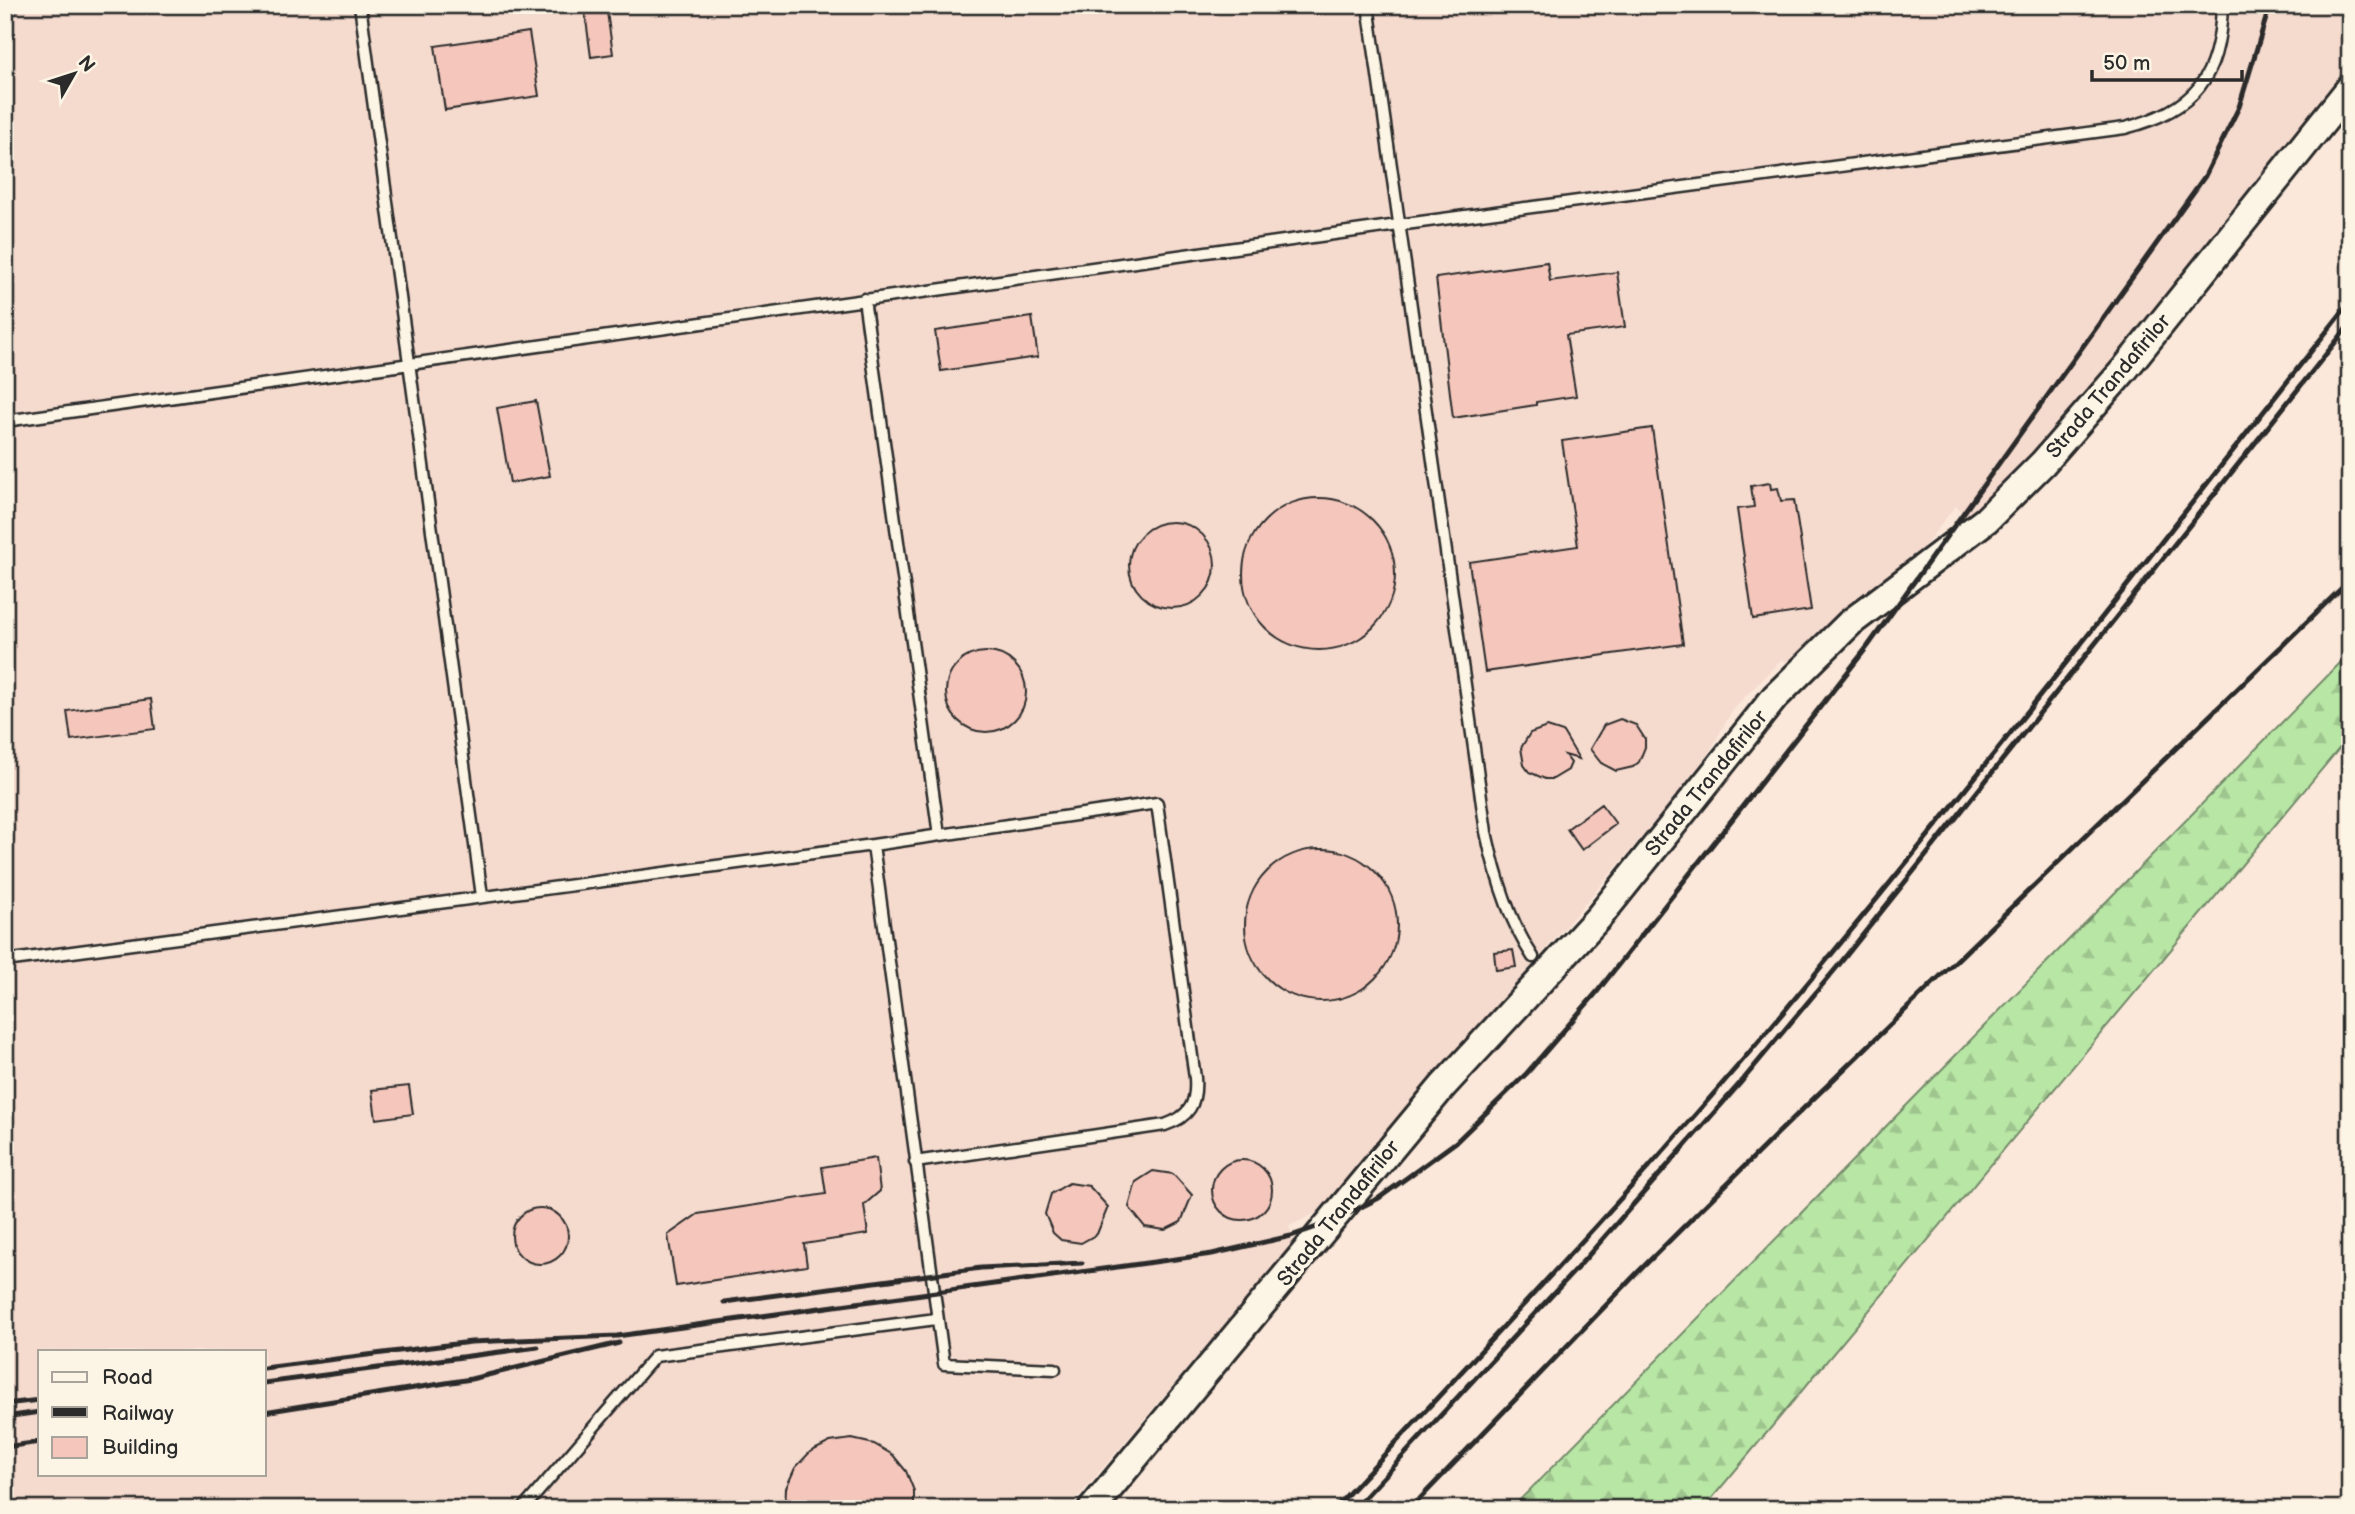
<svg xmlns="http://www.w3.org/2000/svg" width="2355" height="1514" font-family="'Balsamiq Sans',sans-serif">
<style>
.built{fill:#f5dace;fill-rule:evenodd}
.forest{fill:url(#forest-firs);stroke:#728868;stroke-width:2}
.building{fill:#f5c7bc;stroke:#2b2b2b;stroke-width:2}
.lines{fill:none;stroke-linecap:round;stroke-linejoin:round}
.lane-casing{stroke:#2b2b2b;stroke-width:15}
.secondary-casing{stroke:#2b2b2b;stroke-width:32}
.lane{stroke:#fcf5e5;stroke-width:10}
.secondary{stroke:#fcf5e5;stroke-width:26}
.rail{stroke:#2b2b2b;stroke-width:5}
.labels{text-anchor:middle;stroke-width:7;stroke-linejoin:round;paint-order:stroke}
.street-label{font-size:21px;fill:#2b2b2b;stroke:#fcf5e5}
</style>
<defs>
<pattern id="forest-firs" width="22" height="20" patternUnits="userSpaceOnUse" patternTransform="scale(1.75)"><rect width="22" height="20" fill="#b8e6a5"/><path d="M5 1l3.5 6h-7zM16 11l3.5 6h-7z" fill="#9ec58e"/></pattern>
</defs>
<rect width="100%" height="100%" fill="#fbe8da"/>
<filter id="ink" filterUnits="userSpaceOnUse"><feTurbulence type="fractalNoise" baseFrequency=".0143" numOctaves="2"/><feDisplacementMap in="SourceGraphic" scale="14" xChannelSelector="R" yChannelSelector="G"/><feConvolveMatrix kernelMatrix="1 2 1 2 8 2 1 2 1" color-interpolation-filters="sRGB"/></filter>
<g filter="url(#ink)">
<path class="built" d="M 5,5 L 2350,5 L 2350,65 L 2107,370 L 2032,457 L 1972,518 L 1955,506 L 1923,548 L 1858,598 L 1788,664 L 1782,659 L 1733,709 L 1708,754 L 1661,815 L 1322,1210 L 1289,1226 L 1294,1243 L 1068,1509 L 5,1509 ZM 40,1351 L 264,1351 L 264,1474 L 40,1474 Z"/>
<path class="forest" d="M 2344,659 L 2343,744 L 1703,1509 L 1511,1509 Z"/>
<path class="building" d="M 584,5 L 606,5 L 613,54 L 591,57 Z
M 529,32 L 539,96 L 445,110 L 435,46 Z
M 1547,262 L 1550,281 L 1617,272 L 1625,327 L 1566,335 L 1576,396 L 1536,402 L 1536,405 L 1453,418 L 1436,278 Z
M 1032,317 L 1038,357 L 941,371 L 935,331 Z
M 536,401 L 550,476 L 510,483 L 497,408 Z
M 1652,428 L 1683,644 L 1485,672 L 1469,562 L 1578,546 L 1562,441 Z
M 1770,483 L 1771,489 L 1778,488 L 1781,501 L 1794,500 L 1811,610 L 1753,619 L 1737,509 L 1754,507 L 1751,486 Z
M1243 574a76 76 0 1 1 152 0a76 76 0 1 1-152 0Z
M1129 565a43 43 0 1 1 86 0a43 43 0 1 1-86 0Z
M946 692a40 40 0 1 1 80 0a40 40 0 1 1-80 0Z
M 151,699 L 155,729 L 71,740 L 67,711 Z
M 1620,719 L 1636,725 L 1645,739 L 1645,747 L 1639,762 L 1633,767 L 1616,771 L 1601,763 L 1590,749 L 1604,725 Z
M 1547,727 L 1563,732 L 1579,759 L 1565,755 L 1571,763 L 1568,770 L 1553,779 L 1545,779 L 1529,772 L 1524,765 L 1521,748 L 1530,733 Z
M 1601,804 L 1616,824 L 1582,850 L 1567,829 Z
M1245 925a76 76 0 1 1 152 0a76 76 0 1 1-152 0Z
M 1513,950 L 1516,967 L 1496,970 L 1494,952 Z
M 409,1086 L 413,1114 L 376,1119 L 372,1090 Z
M 876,1158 L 880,1191 L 864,1205 L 868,1234 L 804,1244 L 807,1266 L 676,1286 L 668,1235 L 698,1214 L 826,1194 L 822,1167 Z
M1212 1190a30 30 0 1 1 60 0a30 30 0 1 1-60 0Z
M 1153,1171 L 1173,1174 L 1192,1195 L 1181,1222 L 1165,1230 L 1145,1227 L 1129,1207 L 1136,1182 Z
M 1069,1183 L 1089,1186 L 1108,1207 L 1097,1234 L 1081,1243 L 1061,1240 L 1053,1233 L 1045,1214 L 1051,1194 Z
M512 1236a28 28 0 1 1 56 0a28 28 0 1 1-56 0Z
M 852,1439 L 874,1444 L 893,1455 L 906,1471 L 914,1491 L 914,1509 L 785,1509 L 786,1488 L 795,1468 L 810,1452 L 830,1442 Z"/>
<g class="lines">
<defs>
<path id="lane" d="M 360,5 L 482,896
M 1368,5 L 1486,832 C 1495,874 1509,921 1533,957
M 5,6 L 15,5
M 864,299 L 939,835
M 5,421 L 1398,225 L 2125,128 C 2195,110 2220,78 2222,5
M 873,845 L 944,1364 L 1055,1369
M 5,961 L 873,845 L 1157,803 L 1195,1078 C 1197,1104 1189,1117 1165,1125 L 915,1162
M 523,1509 L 655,1356 L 936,1319"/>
<path id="secondary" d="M 1092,1509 L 1443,1086 L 1599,917 L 1775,697 L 1850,623 L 1986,520 L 2043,463 L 2124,370 L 2350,88"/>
</defs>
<use href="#lane" class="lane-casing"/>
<use href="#secondary" class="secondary-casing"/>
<use href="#lane" class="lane"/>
<use href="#secondary" class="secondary"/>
<path class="rail" d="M 724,1302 L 981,1268 L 1082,1263
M 264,1368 L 471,1342 L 617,1336 L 1212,1254 L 1291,1236 L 1331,1222 L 1379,1198 L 1456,1142 L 1527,1073 L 1597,992 L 1868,646 L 2205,176 L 2239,107 L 2270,5
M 264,1383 L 538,1347
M 5,1404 L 40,1400
M 264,1412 L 471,1379 L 619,1343
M 5,1417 L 40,1412
M 5,1447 L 40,1442
M 1334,1509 C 1485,1346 1638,1185 1781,1015 C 1976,782 2161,541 2350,302
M 1354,1509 L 1579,1266 L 1742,1081 L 1838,966 L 2350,324
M 1410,1509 L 1639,1271 L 1777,1134 L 2350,580"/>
</g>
</g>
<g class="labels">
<g class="street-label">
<text transform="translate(2108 386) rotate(-50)" y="7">Strada Trandafirilor</text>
<text transform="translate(1706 783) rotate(-51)" y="7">Strada Trandafirilor</text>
<text transform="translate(1338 1213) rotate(-51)" y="7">Strada Trandafirilor</text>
</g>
</g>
<rect width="2355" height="1514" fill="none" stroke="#fcf5e5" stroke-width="28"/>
<rect x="14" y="14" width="2327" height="1486" fill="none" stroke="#2b2b2b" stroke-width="2.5" filter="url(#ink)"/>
<rect x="38" y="1350" width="228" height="126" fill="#fcf5e5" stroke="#a8a49b" stroke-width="2"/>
<rect x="52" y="1372" width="35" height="10" fill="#fcf5e5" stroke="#a8a49b" stroke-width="2"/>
<text x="102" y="1384" font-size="21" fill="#2b2b2b">Road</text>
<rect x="52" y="1407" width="35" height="10" fill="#2b2b2b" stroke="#a8a49b" stroke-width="2"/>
<text x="102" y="1420" font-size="21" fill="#2b2b2b">Railway</text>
<rect x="52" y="1437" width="35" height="21" fill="#f5c7bc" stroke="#a8a49b" stroke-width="2"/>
<text x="102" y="1454" font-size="21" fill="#2b2b2b">Building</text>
<g transform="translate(74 74) rotate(51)" stroke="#fcf5e5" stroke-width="5" paint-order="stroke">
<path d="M0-5L12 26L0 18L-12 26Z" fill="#2b2b2b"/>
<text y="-10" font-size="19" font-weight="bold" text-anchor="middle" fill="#2b2b2b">N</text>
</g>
<path d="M2092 70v10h150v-10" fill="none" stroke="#2b2b2b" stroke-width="3.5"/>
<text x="2103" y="70" font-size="21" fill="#2b2b2b" stroke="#fcf5e5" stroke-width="5" paint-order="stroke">50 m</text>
</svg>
